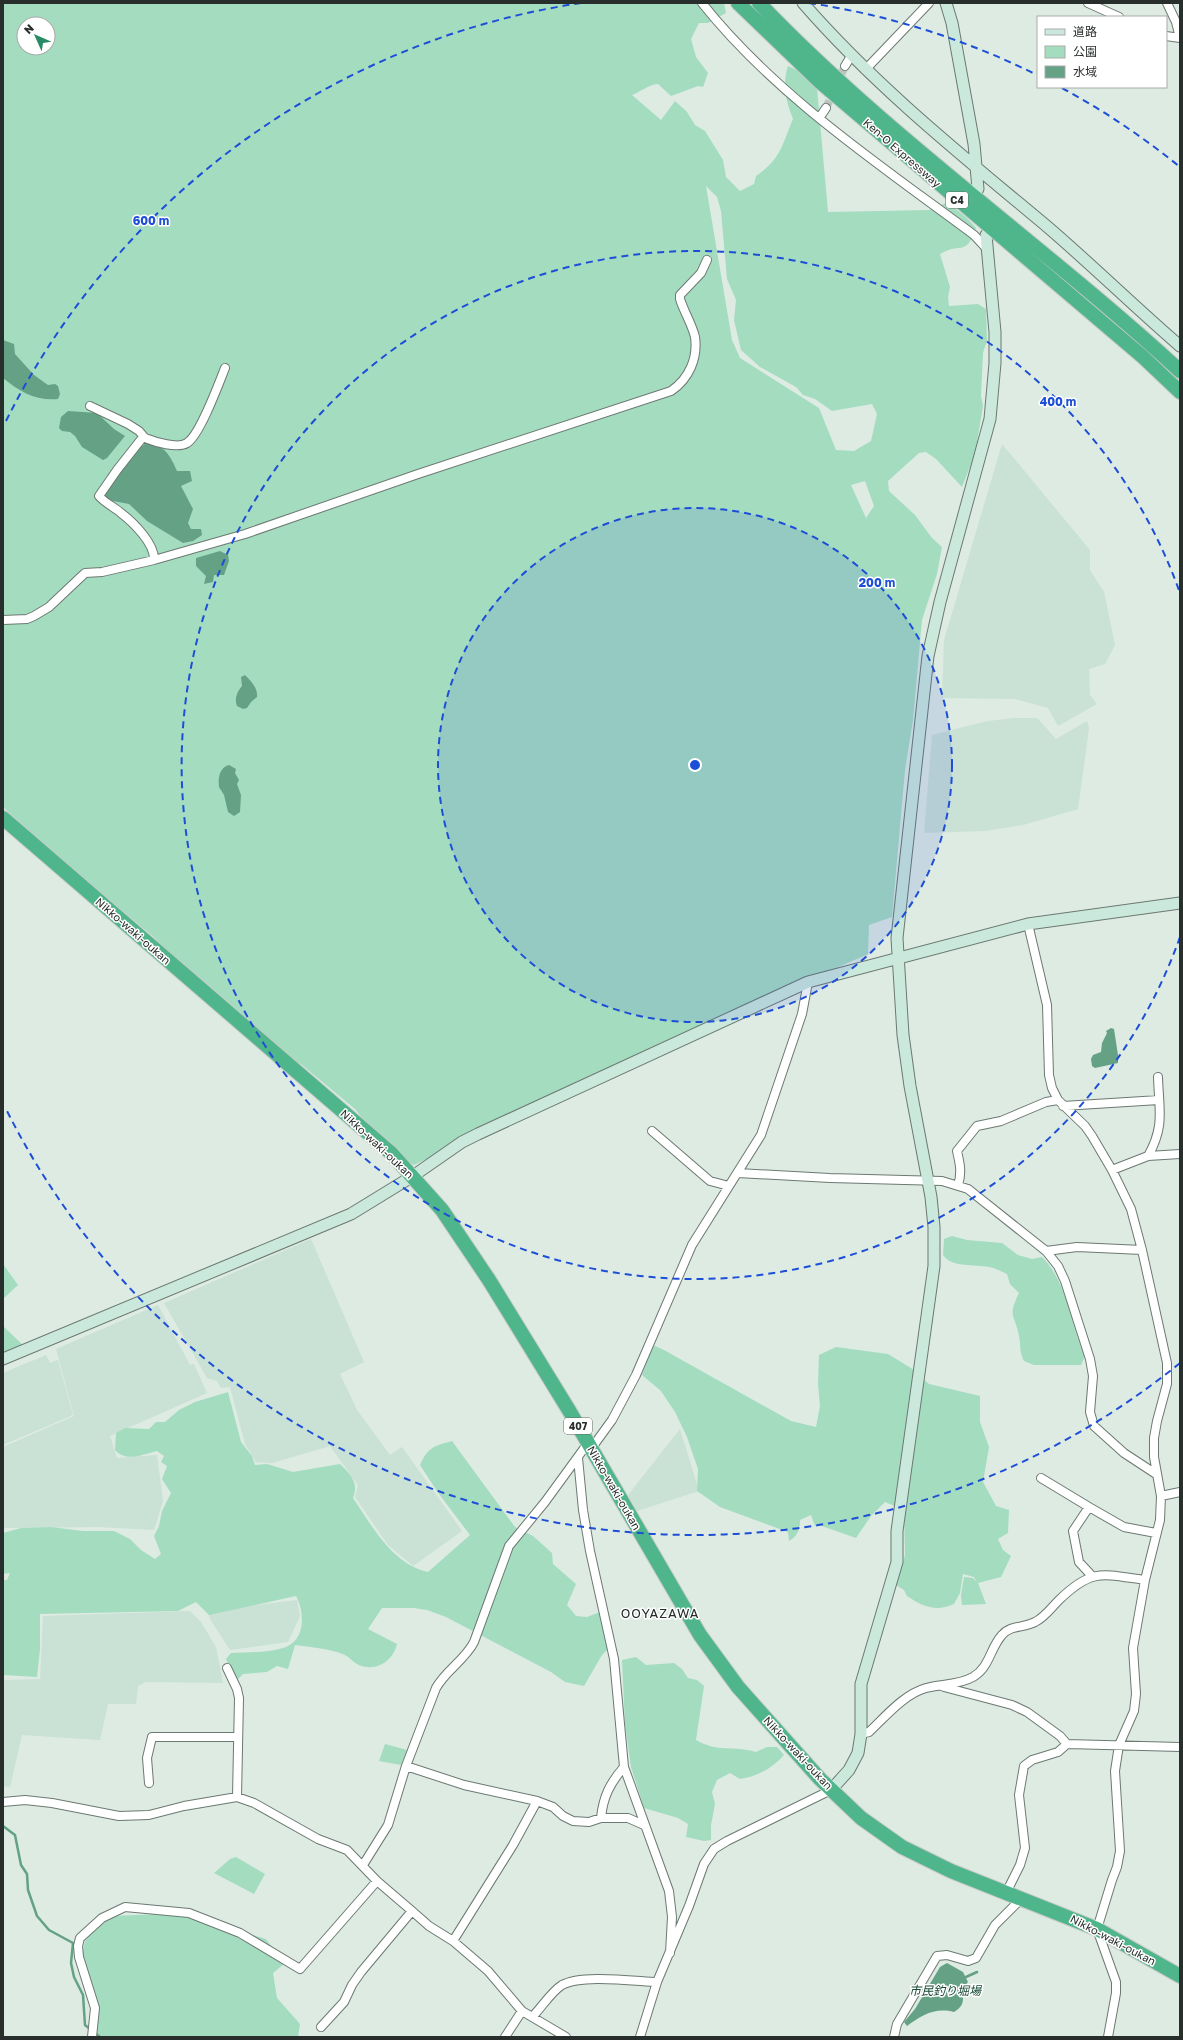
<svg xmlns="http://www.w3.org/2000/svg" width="1183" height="2040" font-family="'Golos Text','Noto Sans JP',sans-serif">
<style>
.built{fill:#cae1d5}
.green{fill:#a4dcc0;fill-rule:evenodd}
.water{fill:#64a185}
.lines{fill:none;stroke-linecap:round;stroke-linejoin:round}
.stream{stroke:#64a185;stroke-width:2.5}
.street-tunnel{stroke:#b9c5be;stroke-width:8;stroke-dasharray:8 4;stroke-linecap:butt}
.street-casing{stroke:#6c7972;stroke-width:10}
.secondary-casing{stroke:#6c7972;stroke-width:13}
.highway-casing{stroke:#c7c9c8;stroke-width:16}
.street{stroke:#fff;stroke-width:8}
.secondary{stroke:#cae9dc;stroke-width:11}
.highway{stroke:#4fb58a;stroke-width:14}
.ring{fill:none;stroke:#1d4ed8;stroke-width:2;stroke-dasharray:7 5}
.labels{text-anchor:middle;stroke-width:3;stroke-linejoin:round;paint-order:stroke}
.shield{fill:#fff;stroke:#686d6b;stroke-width:1}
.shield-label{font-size:10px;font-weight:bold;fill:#282e2b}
.street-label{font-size:11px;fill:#282e2b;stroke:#fff}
.water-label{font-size:12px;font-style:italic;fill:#184a36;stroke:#fff}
.quarter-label{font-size:13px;letter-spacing:1px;fill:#282e2b;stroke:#fff}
.centre{fill:#1d4ed8;stroke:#fff;stroke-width:2}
.ring-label{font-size:12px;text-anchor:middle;font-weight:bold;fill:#1d4ed8;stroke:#fff;stroke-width:3;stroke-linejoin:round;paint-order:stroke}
</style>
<rect width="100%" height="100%" fill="#ddebe3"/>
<path class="built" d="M 1002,444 L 1090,550 L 1090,570 L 1104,592 L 1115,645 L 1105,664 L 1089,669 L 1090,695 L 1097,704 L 1058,726 L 1048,708 L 1015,699 L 942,698 L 944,640 Z
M 1014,718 L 1037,718 L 1056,739 L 1087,721 L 1089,728 L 1078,809 L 1023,825 L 985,831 L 924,833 L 932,735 L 988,721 Z
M 311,1239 L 364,1362 L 340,1374 L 357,1410 L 390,1455 L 402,1447 L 462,1531 L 413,1566 L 388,1545 L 355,1497 L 358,1485 L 330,1446 L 272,1463 L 256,1462 L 245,1444 L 230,1387 L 221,1388 L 217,1381 L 207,1378 L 164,1303 Z
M 158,1305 L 190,1365 L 194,1364 L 207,1393 L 110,1436 L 117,1458 L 157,1455 L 163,1501 L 154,1530 L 99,1527 L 3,1528 L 3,1447 L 74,1416 L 56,1349 Z
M 46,1355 L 50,1363 L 58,1360 L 73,1415 L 3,1445 L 3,1373 Z
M 680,1429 L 699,1491 L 637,1511 L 628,1495 Z
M 297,1600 L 300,1616 L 288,1642 L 230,1650 L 210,1619 L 208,1611 Z
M 190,1611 L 201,1622 L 216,1647 L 223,1683 L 146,1682 L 138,1686 L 136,1704 L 108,1704 L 100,1740 L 22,1735 L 10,1787 L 3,1786 L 3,1680 L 40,1679 L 43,1616 Z"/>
<path class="green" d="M 3,3 L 724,3 L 726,13 L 708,23 L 699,23 L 691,39 L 696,57 L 708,73 L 703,87 L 698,86 L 671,96 L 658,84 C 648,85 642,91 632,95 L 661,120 L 675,101 L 687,112 L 695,125 L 705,131 L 723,160 L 726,177 L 740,191 L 754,184 L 756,176 C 781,159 782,145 793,119 C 786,102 782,84 788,66 L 799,71 L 817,88 L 828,212 L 929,210 L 946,203 C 958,210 967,217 976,228 C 965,258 962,241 940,254 L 950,287 L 948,297 L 949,306 L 978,304 L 986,309 L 987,340 L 983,353 L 981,396 L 983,406 L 975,454 L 962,487 L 936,459 L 926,452 L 919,453 L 888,481 L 889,491 L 915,515 L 932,538 L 942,547 L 937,574 L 922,620 L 913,720 L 905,770 L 892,917 L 869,925 L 868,954 L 546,1096 L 457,1138 L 437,1154 L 414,1165 L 402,1158 L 375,1134 L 355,1109 L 302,1065 L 284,1054 L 239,1015 L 225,1000 L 167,953 L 156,939 L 41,842 L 3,807 ZM 24,24 L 48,24 L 48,48 L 24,48 ZM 706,186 L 717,197 L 721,211 L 727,279 L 736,300 L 734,320 L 741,350 L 760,367 L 796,387 L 803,395 L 815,399 L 832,411 L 872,404 L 877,414 L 871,441 L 854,451 L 836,450 L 819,408 L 740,358 L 732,340 ZM 865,481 L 874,506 L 866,518 L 851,485 Z
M 952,1236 L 967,1240 L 1002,1243 L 1018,1255 L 1032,1259 L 1042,1257 C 1068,1283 1070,1324 1085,1356 L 1081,1365 L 1034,1365 L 1024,1361 C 1019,1352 1021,1345 1019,1336 C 1015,1314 1007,1318 1019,1293 L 1010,1284 L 1007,1274 C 1001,1271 995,1268 989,1267 C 975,1264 952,1268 943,1255 L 944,1239 Z
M 3,1264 L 18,1285 L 3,1299 Z
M 3,1326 L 26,1348 L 22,1357 L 3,1365 Z
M 653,1345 L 664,1350 L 791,1421 L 816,1427 L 820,1406 L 818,1384 L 819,1355 L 836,1347 L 888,1354 L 911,1368 L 929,1384 L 980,1396 L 980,1422 L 989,1447 L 983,1482 L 996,1506 L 1009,1510 L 1008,1533 L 998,1539 L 1003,1550 L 1011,1556 L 1001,1577 L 978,1583 L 986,1604 L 962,1605 L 961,1595 L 964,1577 L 973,1578 L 977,1582 L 974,1577 L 963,1574 L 960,1593 L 954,1604 C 936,1612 923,1607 907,1596 L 904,1590 L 896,1585 L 905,1555 L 904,1510 L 885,1502 L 871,1516 L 856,1538 L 819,1525 L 815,1526 L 811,1515 L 800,1520 C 800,1529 798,1536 789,1541 L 788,1532 L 720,1507 L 697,1491 L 698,1469 L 687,1437 L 675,1412 L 661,1391 L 642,1375 Z
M 228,1392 L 241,1442 L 252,1456 L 255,1465 L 267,1464 L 293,1472 L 340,1464 C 351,1475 359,1482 353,1498 C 372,1526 392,1564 428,1572 L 470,1535 L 439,1494 L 420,1465 C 428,1447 434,1446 452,1441 L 515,1527 L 533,1536 L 552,1553 L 553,1564 L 576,1584 L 567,1605 L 576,1616 L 587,1617 L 600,1612 L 609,1648 L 602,1655 L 584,1686 L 565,1682 L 551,1672 L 446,1617 L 427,1610 L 414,1608 L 382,1608 L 368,1629 L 397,1644 C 393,1662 374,1673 357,1664 C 353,1662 349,1657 345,1655 C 333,1649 309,1647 295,1645 L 288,1669 L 277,1666 L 267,1672 L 243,1674 L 238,1679 L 233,1675 L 226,1659 L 231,1653 C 248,1652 267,1653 283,1648 C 306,1642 305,1612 296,1596 L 209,1615 L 196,1602 L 178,1611 L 40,1614 L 40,1649 L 37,1677 L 3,1675 L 3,1580 L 7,1580 L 10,1573 L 3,1574 L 3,1533 L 21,1528 L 51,1527 L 83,1531 L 114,1531 L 130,1539 L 141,1550 L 155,1559 L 161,1554 L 154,1536 L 159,1526 L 162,1511 L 171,1493 L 162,1479 L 167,1466 L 161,1462 L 164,1456 L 157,1451 C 143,1454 127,1463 115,1450 L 116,1433 L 125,1428 L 149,1429 L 156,1422 L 165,1422 L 179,1410 L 195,1402 Z
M 636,1657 L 646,1665 L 674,1663 L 682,1669 L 688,1678 L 697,1680 L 704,1686 L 696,1740 C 719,1753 732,1745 756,1752 L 767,1747 L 777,1747 L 784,1755 C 773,1768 756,1777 740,1779 L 730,1773 L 717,1780 L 712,1792 L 715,1804 L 711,1825 L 711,1840 L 704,1841 L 686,1837 L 688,1824 L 678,1818 L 644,1808 L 631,1767 L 625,1724 L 622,1660 Z
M 385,1744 L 407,1750 L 401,1765 L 379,1761 Z
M 236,1857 L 265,1874 L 254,1894 L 214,1873 L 230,1859 Z
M 164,1914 L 193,1917 L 266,1939 L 284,1964 L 273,1973 L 277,1998 L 300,2024 L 298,2037 L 95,2037 C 94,2015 76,1956 86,1940 C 92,1931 103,1923 110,1916 Z"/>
<path class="water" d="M 3,340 L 14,344 L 15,354 L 34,375 L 48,385 L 55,384 L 58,386 L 60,394 L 58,399 C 36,401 20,392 3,378 Z
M 68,411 L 97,413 L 114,429 L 125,436 L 107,458 L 103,460 L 82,447 L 75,436 L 70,432 L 62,431 L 59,428 L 61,417 Z
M 149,441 C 165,448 170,454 177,471 L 190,471 L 192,481 L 181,486 L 193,509 L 188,523 L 191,529 L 201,529 L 202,535 L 193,541 L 183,543 L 147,521 L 129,504 L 113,501 L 101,494 L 138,449 Z
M 220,551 L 228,555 L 229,561 L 224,575 L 214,575 L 213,582 L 204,584 L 206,576 L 196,566 L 196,558 Z
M 245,675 C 251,681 258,688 257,697 L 251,702 L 247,708 L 243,709 L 237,706 C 234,699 237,692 242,686 L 241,677 Z
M 229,765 L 236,769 L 235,773 L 239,780 L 237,784 L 241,795 L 240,812 L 234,816 L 228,812 L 224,795 L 219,787 C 218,778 219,768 229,765 Z
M 1111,1028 L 1114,1029 L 1118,1055 L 1118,1063 L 1095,1068 L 1092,1066 L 1091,1059 L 1093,1055 L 1101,1052 L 1102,1043 L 1107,1033 L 1106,1031 Z
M 947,1963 L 963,1972 L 968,1982 L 962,1989 C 964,2000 964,2006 954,2012 C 935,2007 922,2015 907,2026 L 904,2022 L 915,2009 L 940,1967 Z"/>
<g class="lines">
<path class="stream" d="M 3,1826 L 15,1835 L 21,1865 L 27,1874 L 28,1890 L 37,1916 L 49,1930 L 73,1943 L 71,1963 L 74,1977 L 83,1995 L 85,2025 L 90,2029
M 966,1977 L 977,1972
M 94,2032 L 100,2037"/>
<path class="street-tunnel" d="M 826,108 L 845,66"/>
<defs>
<path id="street" d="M 702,3 C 775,95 880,165 974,235 L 987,249
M 1088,3 L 1119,17
M 1167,3 L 1176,22 L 1180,38
M 1166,36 L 1180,38
M 845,66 L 851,56
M 865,70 L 929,3
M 820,117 L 826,108
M 90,406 L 128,424 L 139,431 L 145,438 C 155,442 178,449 187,443 C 200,435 219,383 225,368
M 143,437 L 117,470 L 99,496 C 105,503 114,507 121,513 C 134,523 155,544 154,560
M 3,620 L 27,619 L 34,616 L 49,607 L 85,573 L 102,572 L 154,560 L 245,534 L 418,474 L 671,391 C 689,379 698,358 695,337 C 692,324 684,312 680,299 L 680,295 L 701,273 L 707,260
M 1028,924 L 1047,1005 L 1049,1075 L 1052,1088 L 1058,1100 L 1085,1126 L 1092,1136 L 1112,1170 L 1131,1209 L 1142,1250 L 1167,1363 L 1167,1384 L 1157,1421 L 1154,1438 L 1154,1457 L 1161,1496 L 1160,1520 L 1145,1580 L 1133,1648 L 1136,1694 L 1134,1711 L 1119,1745 L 1115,1771 L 1120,1851 L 1117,1867 L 1112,1880 L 1097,1929 L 1116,1982 L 1116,1993 L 1108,2037
M 1063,1106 L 1159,1100
M 652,1131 L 710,1181 L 729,1186
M 1148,1156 C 1165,1126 1159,1110 1158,1077
M 1112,1170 L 1148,1156 L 1180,1154
M 738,1173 L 830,1178 L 942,1181 L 968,1189 L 1046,1251 L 1058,1266 L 1065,1281 L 1090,1359 L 1093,1376 L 1090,1412 L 1094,1426 L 1124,1453 L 1156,1474
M 958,1185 C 962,1173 960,1164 957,1151 L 977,1126 L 1001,1121 L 1046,1102 L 1058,1100
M 1046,1251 L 1077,1247 L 1142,1250
M 591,1449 L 612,1420 L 636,1375 L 692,1245 L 761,1135 L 802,1014 L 808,982
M 578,1458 L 583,1510 L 590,1551 L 614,1659 L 624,1767 L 669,1891 L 672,1917 L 670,1953
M 1041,1478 L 1089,1507
M 1161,1496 L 1180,1492
M 1092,1576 L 1079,1562 L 1073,1531 L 1089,1507 L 1124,1527 L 1156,1533
M 227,1668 L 237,1689 L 239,1698 L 237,1797
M 944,1687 L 1012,1705 L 1027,1712 L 1060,1736 L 1067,1744 L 1180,1747
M 861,1734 L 869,1732 C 885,1717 904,1694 926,1688 C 941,1684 959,1685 973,1677 C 990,1667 990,1648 1002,1635 C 1010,1625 1024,1628 1035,1622 C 1044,1618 1052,1607 1059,1600 C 1092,1568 1102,1574 1145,1580
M 406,1766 L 464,1785 L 537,1801 L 553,1807 L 563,1816 L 573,1821 L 589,1822 L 601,1818 L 628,1818 L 644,1825
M 149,1783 L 147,1758 L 152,1737 L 237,1737
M 3,1802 L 25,1800 L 52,1803 L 119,1816 L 149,1815 L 184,1806 L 237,1797 L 254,1803 L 318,1839 L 347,1850 L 377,1881 L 412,1911 L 429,1926 L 453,1941 L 488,1971 L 522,2011 L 566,2037
M 601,1818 C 603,1797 610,1783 624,1767
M 363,1865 L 388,1825 L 406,1766 L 436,1688 C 446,1670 465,1660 474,1642 L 509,1546 L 545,1502 L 588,1443
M 1006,1893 L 1020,1865 L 1025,1848 L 1019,1795 L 1024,1766 L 1032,1760 L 1058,1752 L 1067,1744
M 453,1941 L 513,1845 L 537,1801
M 533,2016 C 542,2007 551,1992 562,1985 C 581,1974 634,1981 657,1982
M 321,2027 L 344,2002 L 352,1985 L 361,1972 L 412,1911
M 92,2037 L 95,2008 L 79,1957 L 78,1946 L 80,1938 L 102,1918 L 125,1907 L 189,1913 L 240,1933 L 300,1969 L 377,1881
M 505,2037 L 522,2011
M 640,2037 L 657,1982 L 689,1906 L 704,1864 L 714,1849 L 727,1841 L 831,1790
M 894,2037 L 897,2024 L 937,1956 L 947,1955 L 968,1961 L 976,1958 L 995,1925 L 1021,1899"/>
<path id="secondary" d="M 803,3 C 877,88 964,157 1050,229 C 1094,267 1136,308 1180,346
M 946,3 L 952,23 L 974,144 L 978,189
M 3,1359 L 351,1214 L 413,1176 L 462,1142 L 478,1134 L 808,982 L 1028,924 L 1180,903
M 831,1790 L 849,1770 L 858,1753 L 861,1734 L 861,1684 L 897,1562 L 897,1531 L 934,1266 L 934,1227 L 931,1197 L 910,1086 L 903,1035 L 897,938 L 928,656 L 940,602 L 990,419 L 995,363 L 995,332 L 986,235"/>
<path id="highway" d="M 738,3 L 820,82 L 1143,357 L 1180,392
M 759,3 C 888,138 1043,245 1180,371
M 3,818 L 391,1153 L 442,1210 L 489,1280 L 570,1412 L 700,1635 L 738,1687 L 820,1779 L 861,1818 L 902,1847 L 951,1871 L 1097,1929 L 1180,1976"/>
</defs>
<use href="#street" class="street-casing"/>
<use href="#secondary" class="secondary-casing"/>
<use href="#highway" class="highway-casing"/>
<use href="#street" class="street"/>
<use href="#secondary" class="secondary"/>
<use href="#highway" class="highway"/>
</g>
<circle cx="695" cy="765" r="257" fill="#1d4ed8" fill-opacity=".12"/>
<g class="ring">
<circle cx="695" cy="765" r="257"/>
<path d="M1180 937A514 514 0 1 1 1180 593"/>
<path d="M1180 1363A770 770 0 0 1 6 1109M6 421A770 770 0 0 1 581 3M809 3A770 770 0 0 1 1033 73M1062 88A770 770 0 0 1 1180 167"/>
</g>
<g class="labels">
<g class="shield">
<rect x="946" y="192" width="22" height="16" rx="3"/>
<rect x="564" y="1418" width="28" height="16" rx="3"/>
</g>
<g class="shield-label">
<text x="957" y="204">C4</text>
<text x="578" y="1430">407</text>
</g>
<g class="street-label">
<text transform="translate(902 153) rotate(41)" y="4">Ken-O Expressway</text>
<text transform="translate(133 931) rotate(41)" y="4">Nikko-waki-oukan</text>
<text transform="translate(377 1144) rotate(43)" y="4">Nikko-waki-oukan</text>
<text transform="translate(614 1488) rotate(60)" y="4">Nikko-waki-oukan</text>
<text transform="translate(798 1753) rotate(47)" y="4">Nikko-waki-oukan</text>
<text transform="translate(1113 1940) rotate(28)" y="4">Nikko-waki-oukan</text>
</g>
<g class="water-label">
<text x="945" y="1995">市民釣り堀場</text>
</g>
<g class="quarter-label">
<text x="660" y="1618">OOYAZAWA</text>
</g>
</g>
<circle cx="695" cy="765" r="6" class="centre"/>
<g class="ring-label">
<text x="151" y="225">600 m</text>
<text x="1058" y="406">400 m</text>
<text x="877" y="587">200 m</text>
</g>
<rect width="1183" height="2040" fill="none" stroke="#282e2b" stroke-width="8"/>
<rect x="1037" y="16" width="130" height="72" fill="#ffffff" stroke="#a9abaa"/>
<rect x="1045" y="29" width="20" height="6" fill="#cae9dc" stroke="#a9abaa"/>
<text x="1073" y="36" font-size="12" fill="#282e2b">道路</text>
<rect x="1045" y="46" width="20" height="12" fill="#a4dcc0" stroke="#a9abaa"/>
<text x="1073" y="56" font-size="12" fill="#282e2b">公園</text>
<rect x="1045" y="66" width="20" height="12" fill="#64a185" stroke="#a9abaa"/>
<text x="1073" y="76" font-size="12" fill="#282e2b">水域</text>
<g transform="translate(36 36) rotate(315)"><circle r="19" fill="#ffffff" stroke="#a9abaa"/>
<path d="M0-3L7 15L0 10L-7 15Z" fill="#298b65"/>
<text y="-6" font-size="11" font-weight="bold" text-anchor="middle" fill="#282e2b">N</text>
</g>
</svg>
